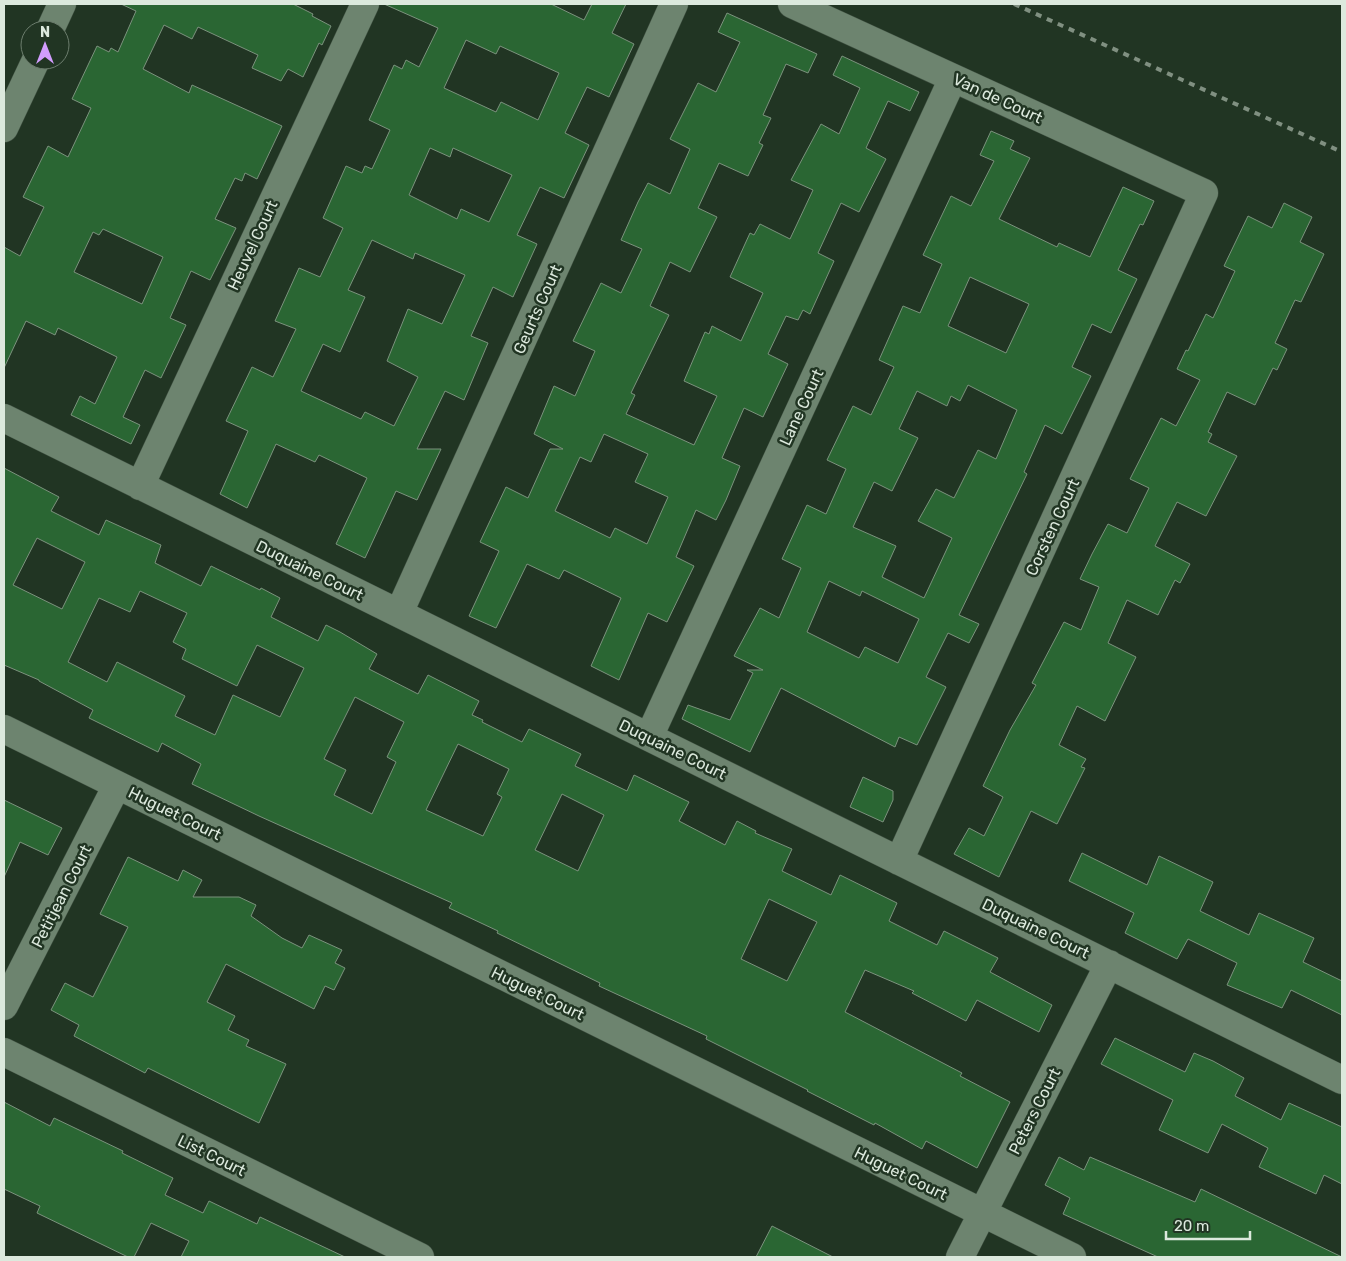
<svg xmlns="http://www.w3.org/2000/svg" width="1346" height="1261" font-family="Rubik,sans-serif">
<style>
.building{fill:#2a6633;stroke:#7b927d;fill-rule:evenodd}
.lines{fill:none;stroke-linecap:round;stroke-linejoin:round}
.minor-casing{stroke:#405142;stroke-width:29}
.minor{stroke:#6d846f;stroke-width:28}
.rail{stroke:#809081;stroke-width:4;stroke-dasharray:6 6;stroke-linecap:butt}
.labels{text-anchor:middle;stroke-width:5;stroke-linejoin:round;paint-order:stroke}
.street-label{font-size:16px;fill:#dce9dd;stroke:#213523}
</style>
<rect width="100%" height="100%" fill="#213523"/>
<path class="building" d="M 121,4 L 293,4 L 313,14 L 312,16 L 331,26 L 322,45 L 319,43 L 303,77 L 288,69 L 281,81 L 252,68 L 258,55 L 198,27 L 192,39 L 164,25 L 143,69 L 189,93 L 192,85 L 282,126 L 257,179 L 245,173 L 242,181 L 235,178 L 215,219 L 236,228 L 210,280 L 191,271 L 170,318 L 186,325 L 161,378 L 145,370 L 123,417 L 140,425 L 131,444 L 71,415 L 80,396 L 95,404 L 117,357 L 58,328 L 55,335 L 26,321 L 4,368 L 4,247 L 20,256 L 44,207 L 23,197 L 48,146 L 68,157 L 91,108 L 72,99 L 97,46 L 109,52 L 111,48 L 118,52 L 136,11 ZM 103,229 L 163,257 L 142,304 L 74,272 L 93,232 L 99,235 Z
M 384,4 L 551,4 L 584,20 L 592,4 L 626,4 L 612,33 L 634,44 L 609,97 L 587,87 L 565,133 L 589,145 L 564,198 L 540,187 L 517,235 L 537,244 L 513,297 L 493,287 L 471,336 L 488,343 L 464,400 L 445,391 L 417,449 L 441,449 L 417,500 L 396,491 L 365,558 L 336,544 L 367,478 L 319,455 L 315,462 L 276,444 L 247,508 L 220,494 L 248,431 L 226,421 L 252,367 L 273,377 L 296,329 L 275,321 L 299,268 L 320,277 L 343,228 L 323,218 L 346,166 L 362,173 L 365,166 L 372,169 L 390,130 L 369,120 L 394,65 L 402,69 L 406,60 L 419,67 L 438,28 ZM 466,40 L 496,54 L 500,46 L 559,73 L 538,120 L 501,102 L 496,112 L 444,88 ZM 430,148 L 450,157 L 453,148 L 512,175 L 489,222 L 461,209 L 457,219 L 409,195 ZM 372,240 L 413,259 L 415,253 L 465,275 L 442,324 L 408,309 L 387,361 L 418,377 L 394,426 L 365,412 L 361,419 L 301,391 L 323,344 L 340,352 L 365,297 L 348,290 Z
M 727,13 L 817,54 L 808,73 L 786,64 L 763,115 L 771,118 L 759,143 L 763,145 L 748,176 L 719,163 L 698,208 L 717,217 L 690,272 L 670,262 L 650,306 L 669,315 L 631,393 L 635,395 L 626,414 L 694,445 L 717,396 L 684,381 L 705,332 L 709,334 L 712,326 L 741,341 L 763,293 L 730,277 L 750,233 L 754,235 L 760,224 L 790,239 L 813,190 L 791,180 L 821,124 L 839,134 L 860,88 L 833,75 L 842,56 L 919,92 L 910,111 L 888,101 L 866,148 L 886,159 L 859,212 L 841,203 L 818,253 L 834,261 L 810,314 L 803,310 L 798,320 L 786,316 L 768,354 L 788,364 L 763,417 L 744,408 L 722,458 L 740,466 L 726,500 L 716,520 L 696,510 L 676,557 L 694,566 L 667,622 L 648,613 L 619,680 L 591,666 L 621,598 L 564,570 L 559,579 L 527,564 L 496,628 L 469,616 L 499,551 L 480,542 L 506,487 L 528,498 L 550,449 L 563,449 L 534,434 L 554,386 L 575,396 L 595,351 L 573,341 L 601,283 L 621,293 L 642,249 L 621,240 L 638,202 L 648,183 L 670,194 L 690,149 L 670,139 L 698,83 L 716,92 L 740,42 L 718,32 ZM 604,434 L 648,454 L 635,482 L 668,497 L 647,544 L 615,528 L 610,538 L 555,511 L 580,457 L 591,462 Z
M 991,131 L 1014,141 L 1010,149 L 1030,158 L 999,219 L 1057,247 L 1059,243 L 1090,257 L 1123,187 L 1154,201 L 1143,225 L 1140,224 L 1118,270 L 1137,279 L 1111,333 L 1092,324 L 1072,367 L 1091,376 L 1062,434 L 1045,425 L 1024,472 L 1027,474 L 959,615 L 979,624 L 969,643 L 948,633 L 926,677 L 946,687 L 917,745 L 899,737 L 895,747 L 781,688 L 750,752 L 682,719 L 688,705 L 730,720 L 753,673 L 747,670 L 763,670 L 734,656 L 760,608 L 779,618 L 801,568 L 782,559 L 807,505 L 826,514 L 846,469 L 827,460 L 853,406 L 871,415 L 894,367 L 879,360 L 903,306 L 920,313 L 942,264 L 923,255 L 951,196 L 971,206 L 994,161 L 980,155 ZM 970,277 L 1029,304 L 1006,353 L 948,326 ZM 968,385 L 1017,410 L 996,459 L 978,450 L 954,498 L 936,489 L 918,521 L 952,538 L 924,598 L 882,577 L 896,546 L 853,527 L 874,482 L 892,491 L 918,438 L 899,429 L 917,391 L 947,406 L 951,396 L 960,401 ZM 829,581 L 860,596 L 862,591 L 919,619 L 898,663 L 865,647 L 859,658 L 807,632 Z
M 1284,203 L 1312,217 L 1300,242 L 1324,254 L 1301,302 L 1295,300 L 1275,343 L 1287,349 L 1277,370 L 1273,368 L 1255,405 L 1227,392 L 1208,432 L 1212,434 L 1208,442 L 1237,456 L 1206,516 L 1177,502 L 1155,546 L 1190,564 L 1180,583 L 1175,580 L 1158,615 L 1127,600 L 1108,643 L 1136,657 L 1105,721 L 1077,706 L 1059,745 L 1086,759 L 1081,767 L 1085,768 L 1057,824 L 1031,811 L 999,877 L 954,854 L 969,828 L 984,836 L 1003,797 L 983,786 L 1010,730 L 1036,685 L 1032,683 L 1064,622 L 1081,630 L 1099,587 L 1080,579 L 1092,554 L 1108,524 L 1127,533 L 1149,488 L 1130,479 L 1161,418 L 1176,426 L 1200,380 L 1177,369 L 1186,350 L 1188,351 L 1206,314 L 1213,318 L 1235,271 L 1224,266 L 1248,216 L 1272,228 Z
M 4,468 L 59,497 L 51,511 L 99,535 L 106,520 L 161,545 L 155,563 L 201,586 L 211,566 L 260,590 L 261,588 L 280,598 L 271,617 L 318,641 L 326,625 L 340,632 L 377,654 L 369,669 L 418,694 L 428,675 L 479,701 L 472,715 L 483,720 L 482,722 L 522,742 L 529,729 L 581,754 L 575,766 L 627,791 L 634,775 L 689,802 L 679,821 L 725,845 L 737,821 L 756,831 L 755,833 L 792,849 L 782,871 L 831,895 L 840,875 L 897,903 L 889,921 L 937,945 L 944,931 L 998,958 L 990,972 L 1052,1005 L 1039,1032 L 977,1000 L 966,1021 L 912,993 L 914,991 L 865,970 L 845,1012 L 962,1073 L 960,1076 L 1010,1102 L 977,1168 L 926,1141 L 922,1149 L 875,1123 L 874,1125 L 807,1091 L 808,1090 L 706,1039 L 707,1036 L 599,986 L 600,983 L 497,933 L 498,931 L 449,908 L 452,903 L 259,816 L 192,784 L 201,764 L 162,743 L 158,752 L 89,718 L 93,710 L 39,681 L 39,680 L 4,665 ZM 37,538 L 85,562 L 62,609 L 13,585 ZM 140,591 L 187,613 L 173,642 L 186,649 L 182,659 L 237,686 L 257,645 L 304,668 L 280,717 L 233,695 L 215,735 L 175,716 L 185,696 L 117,662 L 107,682 L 68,662 L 99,598 L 130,612 ZM 355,697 L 404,722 L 387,757 L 396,762 L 372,814 L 334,795 L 346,770 L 324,759 ZM 458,744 L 509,769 L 497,794 L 502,797 L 483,836 L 426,810 ZM 562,794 L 604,815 L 578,871 L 535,850 ZM 769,899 L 817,922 L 787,981 L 741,959 Z
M 863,777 L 893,791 L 893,800 L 883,822 L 850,807 Z
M 4,800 L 62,828 L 48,855 L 20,842 L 4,877 Z
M 1082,853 L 1147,885 L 1159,856 L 1213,882 L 1200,911 L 1249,935 L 1259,913 L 1314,938 L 1303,962 L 1342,981 L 1342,1015 L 1291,990 L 1282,1008 L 1227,985 L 1237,963 L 1188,939 L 1177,959 L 1125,933 L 1134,913 L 1069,881 Z
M 128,857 L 178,881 L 183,870 L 202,880 L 193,897 L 239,897 L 256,905 L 251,916 L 282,938 L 302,948 L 309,935 L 342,950 L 335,963 L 345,968 L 334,990 L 325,986 L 314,1009 L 226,964 L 207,1002 L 235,1016 L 228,1030 L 249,1040 L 246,1046 L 286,1064 L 259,1123 L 148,1068 L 145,1073 L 74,1036 L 79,1025 L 51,1010 L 65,983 L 93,997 L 128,927 L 100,914 Z
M 1115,1038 L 1185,1072 L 1194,1053 L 1213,1061 L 1244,1078 L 1235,1096 L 1281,1120 L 1289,1103 L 1342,1127 L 1342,1184 L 1324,1175 L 1316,1194 L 1259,1167 L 1268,1148 L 1222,1124 L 1208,1153 L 1159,1130 L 1173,1100 L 1101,1064 Z
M 4,1102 L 50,1126 L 54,1118 L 123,1151 L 122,1153 L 173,1178 L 165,1195 L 203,1213 L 209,1201 L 257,1224 L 260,1217 L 345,1257 L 181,1257 L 189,1241 L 151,1223 L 134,1257 L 128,1257 L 37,1213 L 40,1206 L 4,1189 Z
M 1059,1157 L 1084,1170 L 1090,1157 L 1195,1202 L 1201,1189 L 1342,1257 L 1158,1257 L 1063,1214 L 1070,1198 L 1045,1185 Z
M 772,1226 L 833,1257 L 756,1257 Z"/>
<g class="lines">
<defs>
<path id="minor" d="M 792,4 L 1204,193 L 899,861
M 50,30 L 62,4
M 4,128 L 36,60
M 4,418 L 1342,1080
M 140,486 L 365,4
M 399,613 L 674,4
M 4,729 L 1072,1257
M 649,737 L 953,78
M 4,1006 L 117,785
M 4,1052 L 420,1257
M 960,1257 L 1109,964"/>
</defs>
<use href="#minor" class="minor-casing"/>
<use href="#minor" class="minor"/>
<path class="rail" d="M 1014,4 L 1342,152"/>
</g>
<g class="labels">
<g class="street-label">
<text transform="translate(998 98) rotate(25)" y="6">Van de Court</text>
<text transform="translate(252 245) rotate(-65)" y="6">Heuvel Court</text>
<text transform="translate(537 309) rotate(-66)" y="6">Geurts Court</text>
<text transform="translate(801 407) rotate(-65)" y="6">Lane Court</text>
<text transform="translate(1052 527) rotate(-65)" y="6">Corsten Court</text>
<text transform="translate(310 570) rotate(26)" y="6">Duquaine Court</text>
<text transform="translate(673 749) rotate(26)" y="6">Duquaine Court</text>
<text transform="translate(175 813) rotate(26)" y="6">Huguet Court</text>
<text transform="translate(61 896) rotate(-63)" y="6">Petitjean Court</text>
<text transform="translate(1036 928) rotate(26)" y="6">Duquaine Court</text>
<text transform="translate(538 993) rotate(26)" y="6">Huguet Court</text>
<text transform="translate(1034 1111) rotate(-63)" y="6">Peters Court</text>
<text transform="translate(212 1155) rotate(26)" y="6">List Court</text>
<text transform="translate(901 1173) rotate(26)" y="6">Huguet Court</text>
</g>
</g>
<rect width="1346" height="1261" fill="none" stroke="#dce9dd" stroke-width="10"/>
<g transform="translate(45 45)"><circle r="24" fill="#213523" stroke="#6c7d6d"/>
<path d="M0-4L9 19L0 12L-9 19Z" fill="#d29dfd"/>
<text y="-8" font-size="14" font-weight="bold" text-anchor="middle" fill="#dce9dd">N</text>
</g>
<path d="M1166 1231v8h84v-8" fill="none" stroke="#dce9dd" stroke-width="2.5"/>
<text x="1174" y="1231" font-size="15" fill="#dce9dd" stroke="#213523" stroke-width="4" paint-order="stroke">20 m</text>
</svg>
